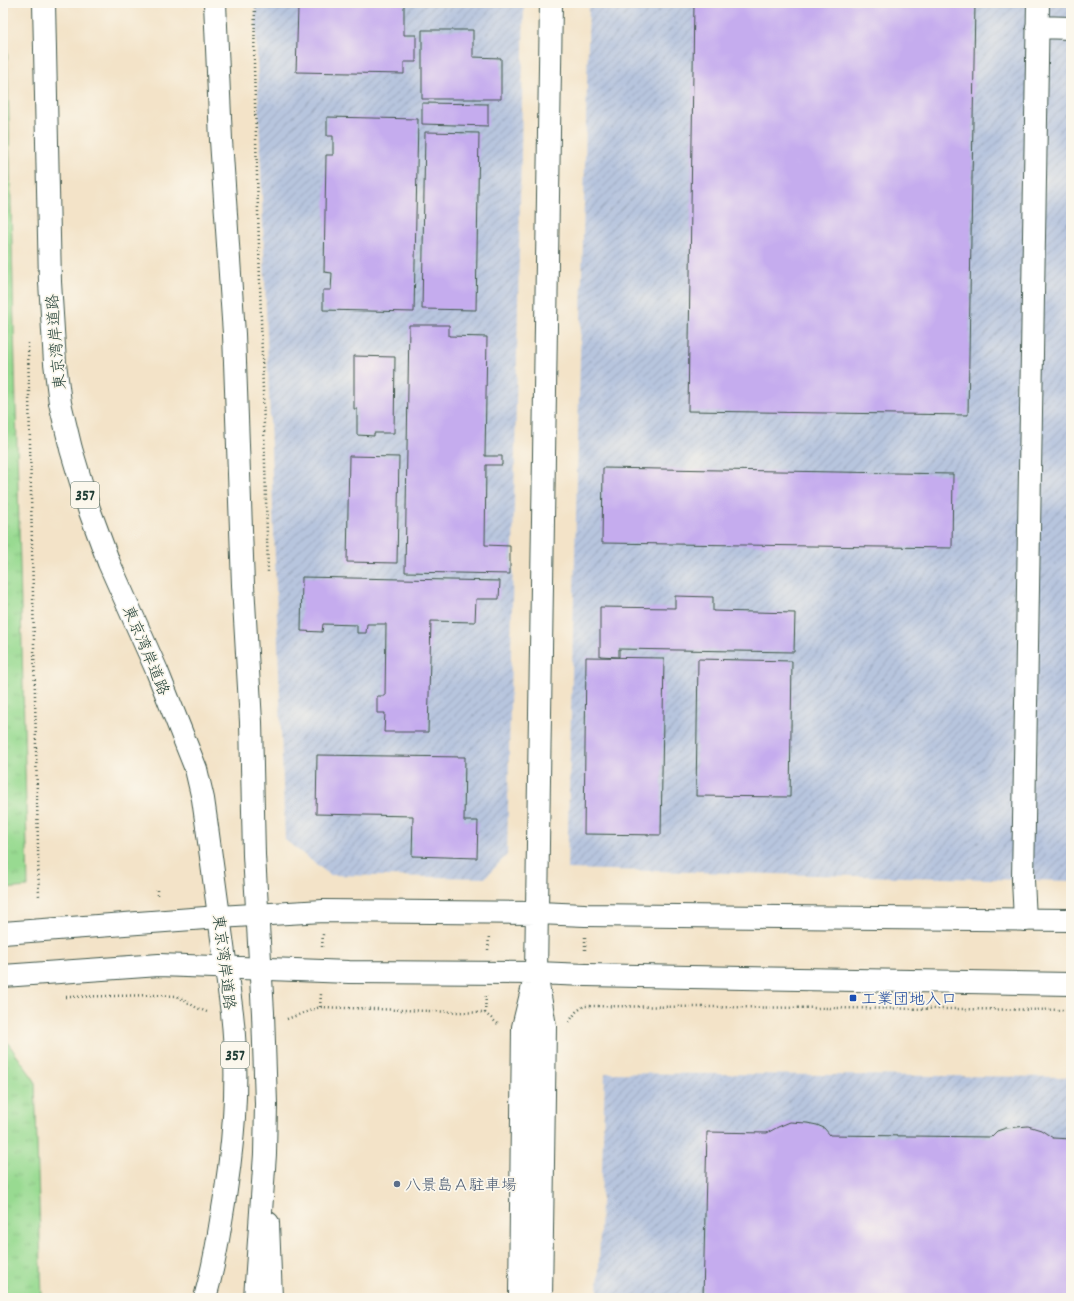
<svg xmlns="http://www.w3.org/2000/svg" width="1074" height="1301" font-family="Dekko,'Klee One',sans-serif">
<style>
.industrial{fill:url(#industrial-furrows)}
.grass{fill:url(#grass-tufts);stroke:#5c8c62}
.building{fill:#c5acee}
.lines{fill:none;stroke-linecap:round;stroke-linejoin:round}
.minor-casing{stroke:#3f564a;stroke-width:24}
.tertiary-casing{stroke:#3f564a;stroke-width:24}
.trunk-casing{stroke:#3f564a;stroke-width:24}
.path{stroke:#3f564a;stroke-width:2.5;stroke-dasharray:1 3;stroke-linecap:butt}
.minor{stroke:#fff;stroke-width:22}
.tertiary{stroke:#fff;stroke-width:22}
.trunk{stroke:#fff;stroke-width:22}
.transit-dot{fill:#1a4fb4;stroke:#fbf7ec;stroke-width:1.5}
.service-dot{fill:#5c6f8a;stroke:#fbf7ec;stroke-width:1.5}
.labels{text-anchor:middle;stroke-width:3.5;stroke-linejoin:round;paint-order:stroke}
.shield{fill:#fbf7ec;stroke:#61756b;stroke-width:1}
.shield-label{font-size:15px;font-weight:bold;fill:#1f3d34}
.street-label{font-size:16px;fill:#1f3d34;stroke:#fbf7ec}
.transit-label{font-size:16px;fill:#164399;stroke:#fbf7ec;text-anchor:start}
.service-label{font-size:16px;fill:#4e5e75;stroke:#fbf7ec;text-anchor:start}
</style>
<defs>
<pattern id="industrial-furrows" width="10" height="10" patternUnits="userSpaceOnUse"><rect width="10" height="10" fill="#b7c5de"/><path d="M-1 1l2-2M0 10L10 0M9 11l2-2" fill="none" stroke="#94a1b5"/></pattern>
<pattern id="grass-tufts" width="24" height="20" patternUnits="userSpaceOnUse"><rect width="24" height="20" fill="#98da91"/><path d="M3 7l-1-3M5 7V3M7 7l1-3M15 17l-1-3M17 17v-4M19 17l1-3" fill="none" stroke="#83bc7e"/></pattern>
</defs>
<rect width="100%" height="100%" fill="#fbf7ec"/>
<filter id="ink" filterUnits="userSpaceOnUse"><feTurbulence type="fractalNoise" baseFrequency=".025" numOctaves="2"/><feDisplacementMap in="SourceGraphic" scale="8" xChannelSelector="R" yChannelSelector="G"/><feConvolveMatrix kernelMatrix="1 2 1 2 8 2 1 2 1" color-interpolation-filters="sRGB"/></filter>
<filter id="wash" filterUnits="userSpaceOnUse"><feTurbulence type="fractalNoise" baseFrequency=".012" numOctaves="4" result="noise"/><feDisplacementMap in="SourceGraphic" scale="16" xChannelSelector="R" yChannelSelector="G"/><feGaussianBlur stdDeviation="0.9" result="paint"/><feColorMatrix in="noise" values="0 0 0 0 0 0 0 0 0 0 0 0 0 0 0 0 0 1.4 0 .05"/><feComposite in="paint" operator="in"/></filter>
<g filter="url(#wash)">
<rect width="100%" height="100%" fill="#f3e3c8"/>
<path class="industrial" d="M 255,3 L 524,3 L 507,855 L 485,878 L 330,875 L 285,840 Z
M 589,3 L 1071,3 L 1071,881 L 567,869 Z
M 605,1073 L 1071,1077 L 1071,1298 L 598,1298 Z"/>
<path class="grass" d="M 3,3 L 6,3 L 28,887 L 3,889 Z
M 3,1036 L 35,1081 L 42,1298 L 3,1298 Z"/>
<g id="blocks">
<path class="building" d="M 309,3 L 404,3 L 404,35 L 416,35 L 416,62 L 404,62 L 404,74 L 296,72 L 298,8 L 309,8 Z
M 694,3 L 975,3 L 968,415 L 688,411 Z
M 422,30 L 473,30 L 473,57 L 501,58 L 501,99 L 422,99 Z
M 422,103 L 488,104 L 488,126 L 422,124 Z
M 327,117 L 418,119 L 414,312 L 323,310 L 323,290 L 331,290 L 332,273 L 324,272 L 326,155 L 333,155 L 333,136 L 327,136 Z
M 425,132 L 479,133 L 476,310 L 422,309 Z
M 409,325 L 449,325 L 449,336 L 487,337 L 485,456 L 502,456 L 502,465 L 486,465 L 485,545 L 510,546 L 510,574 L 405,572 Z
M 354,356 L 395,357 L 394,433 L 374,433 L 374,436 L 357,435 L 357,409 L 354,409 Z
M 349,456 L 399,457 L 397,563 L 347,562 Z
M 603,468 L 953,474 L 952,548 L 602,543 Z
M 1070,505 L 1071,505 L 1071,568 L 1069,568 Z
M 302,577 L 500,581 L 499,599 L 476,599 L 475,622 L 431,621 L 428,732 L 384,732 L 385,713 L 377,713 L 377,696 L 385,696 L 386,624 L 367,624 L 366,633 L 357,633 L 357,625 L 323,624 L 322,632 L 301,631 Z
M 675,596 L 713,597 L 713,611 L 795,613 L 794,652 L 619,649 L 619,657 L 600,656 L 600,607 L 675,608 Z
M 586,657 L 664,658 L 661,835 L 584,834 Z
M 698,659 L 792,661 L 790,797 L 696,796 Z
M 317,755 L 465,757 L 464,821 L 478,821 L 477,858 L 412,856 L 413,816 L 316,814 Z
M 790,1122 L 807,1123 L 817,1125 L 824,1128 L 830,1135 L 991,1137 L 997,1131 L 1006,1128 L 1028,1126 L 1041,1130 L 1053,1138 L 1071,1139 L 1071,1298 L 703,1298 L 707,1132 L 767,1133 L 778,1127 Z"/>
</g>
</g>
<g filter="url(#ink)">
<use href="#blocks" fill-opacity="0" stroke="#3f564a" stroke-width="1"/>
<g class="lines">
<defs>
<path id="minor" d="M 1037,27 L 1071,28
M 1025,920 L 1023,880 L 1038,3
M 268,1223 L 271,1298"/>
<path id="tertiary" d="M 3,933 L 219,917 L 323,911 L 538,913 L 585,915 L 1071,920
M 3,976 L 159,965 L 349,972 L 536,973 L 586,975 L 1071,984
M 520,1298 L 523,1027 L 534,982
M 541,1298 L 545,1026 L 536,973 L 551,3"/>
<path id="trunk" d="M 44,3 L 50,282 L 55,363 L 60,403 L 71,449 L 89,509 L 109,563 L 157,671 L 196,769 L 203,799 L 207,827 L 232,1013 C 240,1083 233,1152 221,1221 C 217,1247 212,1273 205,1298
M 215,3 L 221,140 L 234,334 L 243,585 L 251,722 L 254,855 L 263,1013 L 266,1104 L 265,1154 L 255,1298"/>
</defs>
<use href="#minor" class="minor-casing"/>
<use href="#tertiary" class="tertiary-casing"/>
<use href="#trunk" class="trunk-casing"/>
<path class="path" d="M 255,3 L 254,66 L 268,572
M 28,343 L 39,898
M 157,890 L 157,898
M 585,937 L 585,952
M 322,947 L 323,934
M 488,950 L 489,935
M 66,997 L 155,995 L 177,996 L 197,1008 L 207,1012
M 320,1007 L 321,994
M 485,1013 L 486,995
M 287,1019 L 320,1007 L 485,1013 L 499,1025
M 569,1022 L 576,1012 L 584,1006 L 1071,1010"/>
<use href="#minor" class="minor"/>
<use href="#tertiary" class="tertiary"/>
<use href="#trunk" class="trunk"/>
</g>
</g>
<rect class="transit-dot" x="849" y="994" width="8" height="8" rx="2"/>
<circle class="service-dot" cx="397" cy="1184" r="4"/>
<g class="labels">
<g class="shield">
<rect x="71" y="482" width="28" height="26" rx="3"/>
<rect x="221" y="1042" width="28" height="26" rx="3"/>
</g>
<g class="shield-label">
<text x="85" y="500">357</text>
<text x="235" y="1060">357</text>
</g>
<g class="street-label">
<text transform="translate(55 342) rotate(-95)" y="6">東京湾岸道路</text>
<text transform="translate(147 650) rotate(67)" y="6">東京湾岸道路</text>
<text transform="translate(225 962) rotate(83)" y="6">東京湾岸道路</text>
</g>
<g class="transit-label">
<text x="861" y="1004">工業団地入口</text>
</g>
<g class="service-label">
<text x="405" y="1190">八景島Ａ駐車場</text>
</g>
</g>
<rect width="1074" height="1301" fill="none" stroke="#fbf7ec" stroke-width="16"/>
</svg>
